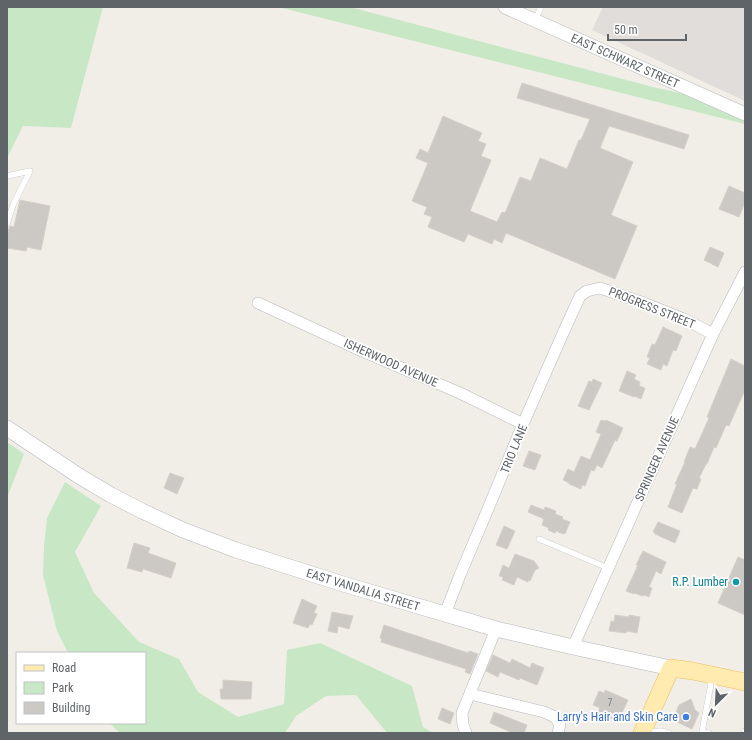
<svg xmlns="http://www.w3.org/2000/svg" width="752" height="740" font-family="'Roboto Condensed',sans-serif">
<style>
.industrial{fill:#e0ddda}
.green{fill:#c8e8c5}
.building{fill:#ccc9c5;stroke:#d6d0c6}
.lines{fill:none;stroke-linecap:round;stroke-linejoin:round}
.service-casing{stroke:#b5b8bc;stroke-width:6}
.minor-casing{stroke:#b5b8bc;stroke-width:12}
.tertiary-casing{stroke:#b5b8bc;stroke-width:14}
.secondary-casing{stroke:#b4b8bc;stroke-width:16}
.primary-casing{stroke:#f3bd5f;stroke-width:18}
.service{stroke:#fff;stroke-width:5.5}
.minor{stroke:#fff;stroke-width:11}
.tertiary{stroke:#fff;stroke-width:13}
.secondary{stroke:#fff;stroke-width:15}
.primary{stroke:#ffebaf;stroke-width:17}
.culture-dot{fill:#0f9aa8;stroke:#fff;stroke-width:1.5}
.shop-dot{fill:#3f7fe0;stroke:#fff;stroke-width:1.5}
.labels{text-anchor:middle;stroke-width:3.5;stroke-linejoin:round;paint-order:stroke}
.number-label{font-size:10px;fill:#7a7d7f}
.street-label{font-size:12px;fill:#5f6468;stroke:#fff}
.culture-label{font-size:12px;fill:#0d838f;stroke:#fff;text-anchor:end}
.shop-label{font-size:12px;fill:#366cbe;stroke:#fff;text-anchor:end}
</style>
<rect width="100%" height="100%" fill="#f1eee8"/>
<path class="industrial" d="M 603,7 L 745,7 L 745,101 L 592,30 Z"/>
<path class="green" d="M 7,7 L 103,7 L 71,128 L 23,126 L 7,158 Z
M 278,7 L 350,7 L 657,88 L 745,107 L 745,124 Z
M 7,442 L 24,454 L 7,498 Z
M 65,482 L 101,506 L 75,552 L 94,593 L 139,642 L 179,659 L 198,692 L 238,717 L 284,704 L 287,650 L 320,643 L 412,686 L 423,727 L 433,733 L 387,733 L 356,695 L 326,696 L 296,716 L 285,733 L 120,733 L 109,723 L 145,723 L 145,653 L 68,653 L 57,631 L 43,575 L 44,546 L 47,518 Z"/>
<path class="building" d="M 522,83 L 689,135 L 684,149 L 609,126 L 600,148 L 633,162 L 611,215 L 637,226 L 615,279 L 506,233 L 502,243 L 494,239 L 492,244 L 468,234 L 464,242 L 428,227 L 432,217 L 424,214 L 427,207 L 412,201 L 428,163 L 416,158 L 420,149 L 428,153 L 443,116 L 482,133 L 478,141 L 486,144 L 481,156 L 491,160 L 470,211 L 497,222 L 502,212 L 505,213 L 520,177 L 531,181 L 540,158 L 567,169 L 579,140 L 581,140 L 590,119 L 517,98 Z
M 729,186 L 745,193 L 745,202 L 739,217 L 719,209 Z
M 20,200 L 50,206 L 41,250 L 27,247 L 26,251 L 7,248 L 7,236 L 9,228 L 11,226 L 14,227 Z
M 710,247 L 724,253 L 718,267 L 704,260 Z
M 663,327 L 682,336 L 676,351 L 673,350 L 667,366 L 663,364 L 661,370 L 647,364 L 650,358 L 647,357 L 652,344 L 655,345 Z
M 731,359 L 745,366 L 745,390 L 729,426 L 726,425 L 716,448 L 714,447 L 707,464 L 706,464 L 699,478 L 701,479 L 697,489 L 693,488 L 682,513 L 668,507 L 677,484 L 675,484 L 685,462 L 684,462 L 690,447 L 695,449 L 709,418 L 707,417 Z
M 627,371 L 636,375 L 634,379 L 640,382 L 639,386 L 645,388 L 641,399 L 634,396 L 634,397 L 619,391 Z
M 593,379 L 602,383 L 589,410 L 578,406 L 589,381 L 592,382 Z
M 601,420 L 605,421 L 606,420 L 623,428 L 617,441 L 615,440 L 602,468 L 597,465 L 594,471 L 591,470 L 585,486 L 582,485 L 581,489 L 569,484 L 569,483 L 563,480 L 568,469 L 574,472 L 581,456 L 590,460 L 601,434 L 596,432 Z
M 529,451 L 541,455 L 535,470 L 523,466 Z
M 170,473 L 184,478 L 177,494 L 164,488 Z
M 531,505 L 544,510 L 545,507 L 556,511 L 555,514 L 563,517 L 562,519 L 570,522 L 565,534 L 564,533 L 563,534 L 556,531 L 555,533 L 548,530 L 549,528 L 542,525 L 544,519 L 528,512 Z
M 658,522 L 680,531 L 675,543 L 655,534 L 655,533 L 653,532 Z
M 504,526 L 515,531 L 507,549 L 496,545 Z
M 134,543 L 150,548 L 148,553 L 176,563 L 171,578 L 143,569 L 142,572 L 127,568 Z
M 643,551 L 666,562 L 661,574 L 656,571 L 649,587 L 652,588 L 649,597 L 644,595 L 643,596 L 634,593 L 634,594 L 626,591 L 638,565 L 636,565 Z
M 515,554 L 534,561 L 539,568 L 535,570 L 530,581 L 528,580 L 528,582 L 517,577 L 514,585 L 502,580 L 503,577 L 499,576 L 503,565 L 509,568 Z
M 738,557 L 745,560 L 745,615 L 718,603 Z
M 302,599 L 317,606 L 314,613 L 317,614 L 312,625 L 310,624 L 308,628 L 293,623 Z
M 332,612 L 353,616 L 349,629 L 338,626 L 337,633 L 328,631 Z
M 615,615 L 629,617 L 629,615 L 640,617 L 637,633 L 627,631 L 626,633 L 609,631 L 611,621 L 614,622 Z
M 384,625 L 468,653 L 469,651 L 478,654 L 470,674 L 465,672 L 466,669 L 381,642 L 382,639 L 380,638 Z
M 493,655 L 510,663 L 512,659 L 530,668 L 532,663 L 544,668 L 537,685 L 520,678 L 519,680 L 500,672 L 498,677 L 486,671 Z
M 223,680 L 252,682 L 251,699 L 221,699 L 220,689 L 223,689 Z
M 605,690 L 628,700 L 620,717 L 614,714 L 612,719 L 598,712 L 600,708 L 593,705 L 599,691 L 604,693 Z
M 691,699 L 695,710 L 699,713 L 692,729 L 673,720 L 679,705 Z
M 442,708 L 454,713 L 450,724 L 438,719 Z
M 494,712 L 527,725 L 524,733 L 513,733 L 490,723 Z"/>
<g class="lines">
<defs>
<path id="service" d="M 535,20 L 541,7
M 7,176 L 30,171 L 13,205 L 7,224
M 539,539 L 608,568
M 646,732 L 661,731 L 669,733
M 709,733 L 702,732 L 712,678
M 744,733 L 745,731"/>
<path id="minor" d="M 258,303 L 362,351 L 460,393 L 523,424
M 445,614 L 460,575 L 493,497 L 523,424 L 564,331 L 580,296 L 587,291 L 600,288 L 644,303 L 684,319 L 713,334
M 573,647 L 713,334 L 745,272
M 470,694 L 544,712 L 555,717 L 560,725 L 558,733
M 466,733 L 463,725 L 462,713 L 496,629"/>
<path id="tertiary" d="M 505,7 L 745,114"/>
<path id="secondary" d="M 7,428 L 79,476 L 111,495 L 142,511 L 183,530 L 236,550 L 343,584 L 496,629 L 573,647 L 671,668"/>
<path id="primary" d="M 642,733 L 671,668 L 693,671 L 745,682"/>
</defs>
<use href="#service" class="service-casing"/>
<use href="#minor" class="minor-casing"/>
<use href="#tertiary" class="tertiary-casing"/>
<use href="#secondary" class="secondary-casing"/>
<use href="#primary" class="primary-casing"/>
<use href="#service" class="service"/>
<use href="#minor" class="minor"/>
<use href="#tertiary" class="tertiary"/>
<use href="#secondary" class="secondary"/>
<use href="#primary" class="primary"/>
</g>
<circle class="culture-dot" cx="736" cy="582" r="4"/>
<circle class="shop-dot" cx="686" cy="717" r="4"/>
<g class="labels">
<g class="number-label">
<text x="610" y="706">7</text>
</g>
<g class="street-label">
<text transform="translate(625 61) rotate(24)" y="4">EAST SCHWARZ STREET</text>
<text transform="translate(652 308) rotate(22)" y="4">PROGRESS STREET</text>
<text transform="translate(391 363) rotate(24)" y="4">ISHERWOOD AVENUE</text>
<text transform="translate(514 449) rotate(-68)" y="4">TRIO LANE</text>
<text transform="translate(657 459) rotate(-66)" y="4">SPRINGER AVENUE</text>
<text transform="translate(363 590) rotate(17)" y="4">EAST VANDALIA STREET</text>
</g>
<g class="culture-label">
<text x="728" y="586">R.P. Lumber</text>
</g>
<g class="shop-label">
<text x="678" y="721">Larry's Hair and Skin Care</text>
</g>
</g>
<rect width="752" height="740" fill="none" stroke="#5f6468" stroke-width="16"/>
<rect x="16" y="652" width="130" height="72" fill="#ffffff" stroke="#bfc1c3"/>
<rect x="24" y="665" width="20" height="6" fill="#ffebaf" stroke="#bfc1c3"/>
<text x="52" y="672" font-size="12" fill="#5f6468">Road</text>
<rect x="24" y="682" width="20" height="12" fill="#c8e8c5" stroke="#bfc1c3"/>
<text x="52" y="692" font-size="12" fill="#5f6468">Park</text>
<rect x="24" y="702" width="20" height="12" fill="#ccc9c5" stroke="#bfc1c3"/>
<text x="52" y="712" font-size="12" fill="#5f6468">Building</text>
<g transform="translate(716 704) rotate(204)" stroke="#ffffff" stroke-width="3" paint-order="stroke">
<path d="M0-3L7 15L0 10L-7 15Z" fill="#5f6468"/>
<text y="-6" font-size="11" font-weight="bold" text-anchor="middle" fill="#5f6468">N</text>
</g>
<path d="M608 34v6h78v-6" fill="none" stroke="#5f6468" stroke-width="2"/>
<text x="614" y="34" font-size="12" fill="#5f6468" stroke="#ffffff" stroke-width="3" paint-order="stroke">50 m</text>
</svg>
